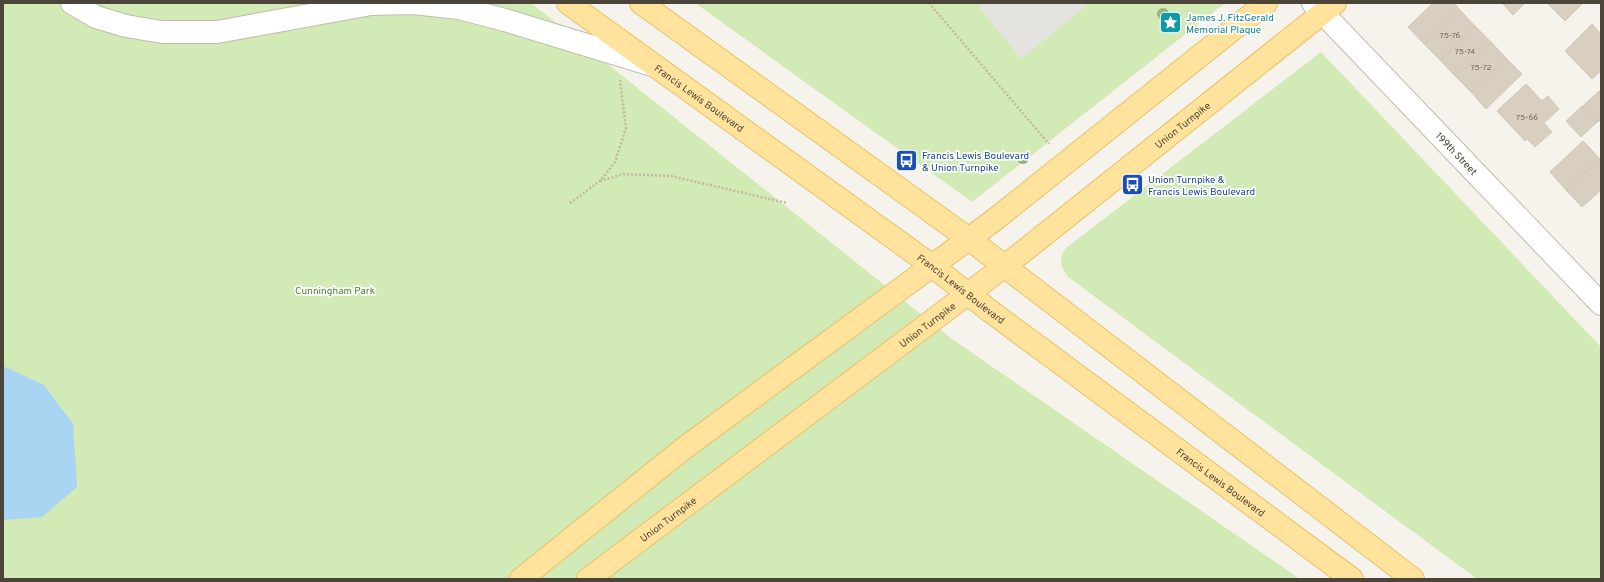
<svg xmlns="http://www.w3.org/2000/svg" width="1604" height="582" font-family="Overpass,sans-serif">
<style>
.green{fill:#d2eab5}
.parking{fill:#e5e3e0}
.water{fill:#a9d4f2}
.building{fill:#d8cfc1;stroke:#d3c7b4}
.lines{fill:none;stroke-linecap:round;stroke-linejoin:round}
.minor-casing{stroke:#c2bbae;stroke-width:24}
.major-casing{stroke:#e6c16a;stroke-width:24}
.path{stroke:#c4b79f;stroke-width:2.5;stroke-dasharray:2 2;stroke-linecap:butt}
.minor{stroke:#fff;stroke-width:22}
.major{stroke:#ffe39c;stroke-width:22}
.tree{fill:#97b381}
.labels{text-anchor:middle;stroke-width:3.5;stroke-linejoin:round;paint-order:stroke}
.number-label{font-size:8px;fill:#6e675b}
.culture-label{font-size:10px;fill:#0d838f;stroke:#fff;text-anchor:start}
.street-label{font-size:10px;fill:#4b4439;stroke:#fff}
.transit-label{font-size:10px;fill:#164399;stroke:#fff;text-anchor:start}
.park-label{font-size:10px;fill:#4a7f2a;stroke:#fff}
</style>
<rect width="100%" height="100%" fill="#f6f3ec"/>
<path class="green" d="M 3,3 L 531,3 L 952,339 L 1300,579 L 3,579 Z
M 695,3 L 1225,3 L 972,202 Z
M 1321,52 L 1601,347 L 1601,579 L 1477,579 L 1068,277 C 1060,266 1058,259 1066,248 Z"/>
<path class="parking" d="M 986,3 L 1090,3 L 1021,59 L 979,7 Z"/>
<path class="water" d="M 3,366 L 44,385 L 73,424 L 77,487 L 42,517 L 3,520 Z"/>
<path class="building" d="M 1433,3 L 1454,3 L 1460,10 L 1424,44 L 1408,27 Z
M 1502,3 L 1525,3 L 1513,15 Z
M 1547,3 L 1583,3 L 1565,21 Z
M 1460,10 L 1475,26 L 1440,60 L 1424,44 Z
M 1592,24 L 1601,34 L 1601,71 L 1592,79 L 1565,51 Z
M 1475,26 L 1491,42 L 1456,77 L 1440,60 Z
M 1491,42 L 1506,58 L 1471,92 L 1456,77 Z
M 1506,58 L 1522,74 L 1486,109 L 1471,92 Z
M 1526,84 L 1542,101 L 1548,96 L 1559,109 L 1544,123 L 1552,132 L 1535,147 L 1527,139 L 1525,141 L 1497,111 Z
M 1599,91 L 1601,93 L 1601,119 L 1598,122 L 1583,106 Z
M 1582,106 L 1597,122 L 1581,137 L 1566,121 Z
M 1583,141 L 1600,159 L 1566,190 L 1550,172 Z
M 1600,159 L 1601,190 L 1582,207 L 1566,190 Z"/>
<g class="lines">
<defs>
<g id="minor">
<path d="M 72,3 L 96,17 L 126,26 L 162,32 L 217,32 L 371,4 L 413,3 L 459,8 L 505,20 L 652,65"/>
<path id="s1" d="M 1313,3 L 1601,304"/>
</g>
<g id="major">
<path id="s2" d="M 568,3 L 931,265 L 990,311 L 1352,579"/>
<path d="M 641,3 L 969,239 L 1413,579"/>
<path d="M 521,579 L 683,449 L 993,221 L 1266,3"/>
<path id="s3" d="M 588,579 L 1005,266 L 1335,3"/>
</g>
</defs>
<use href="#minor" class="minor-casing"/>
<use href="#major" class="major-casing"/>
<path class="path" d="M 929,3 L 1049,144
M 600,181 L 624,174 L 671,176 L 787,203
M 570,203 L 600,181 L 615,162 L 626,128 L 620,80"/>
<use href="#minor" class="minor"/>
<use href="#major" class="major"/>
</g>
<g class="tree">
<circle cx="1163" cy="14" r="6"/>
<circle cx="1023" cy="158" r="6"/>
</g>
<defs>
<symbol id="sight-square" viewBox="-11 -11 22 22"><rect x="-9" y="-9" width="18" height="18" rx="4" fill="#0f9aa8" stroke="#fff"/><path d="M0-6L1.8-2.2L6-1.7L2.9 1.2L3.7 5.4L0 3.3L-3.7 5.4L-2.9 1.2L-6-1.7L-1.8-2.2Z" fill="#fff"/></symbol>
<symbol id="bus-square" viewBox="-11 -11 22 22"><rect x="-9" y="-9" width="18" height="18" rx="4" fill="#1a4fb4" stroke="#fff"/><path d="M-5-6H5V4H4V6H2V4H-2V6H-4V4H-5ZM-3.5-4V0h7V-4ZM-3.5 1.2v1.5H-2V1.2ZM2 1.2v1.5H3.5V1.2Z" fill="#fff"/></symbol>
</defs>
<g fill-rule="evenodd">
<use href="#sight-square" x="1158" y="10" width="25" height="25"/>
<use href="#bus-square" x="894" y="148" width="25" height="25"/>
<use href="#bus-square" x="1120" y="172" width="25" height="25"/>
</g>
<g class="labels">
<g class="number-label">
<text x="1450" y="38">75-76</text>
<text x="1465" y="54">75-74</text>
<text x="1481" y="70">75-72</text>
<text x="1527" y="120">75-66</text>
</g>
<g class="culture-label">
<text x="1186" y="21">James J. FitzGerald<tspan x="1186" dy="12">Memorial Plaque</tspan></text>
</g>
<g class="street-label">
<text dy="4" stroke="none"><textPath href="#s2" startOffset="162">Francis Lewis Boulevard</textPath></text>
<text dy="4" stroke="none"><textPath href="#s3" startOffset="748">Union Turnpike</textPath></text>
<text dy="4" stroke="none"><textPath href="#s1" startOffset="208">199th Street</textPath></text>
<text dy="4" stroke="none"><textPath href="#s2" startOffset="486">Francis Lewis Boulevard</textPath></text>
<text dy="4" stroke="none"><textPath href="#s3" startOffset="424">Union Turnpike</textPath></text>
<text dy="4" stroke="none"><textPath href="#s2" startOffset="810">Francis Lewis Boulevard</textPath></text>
<text dy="4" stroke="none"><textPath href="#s3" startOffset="100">Union Turnpike</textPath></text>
</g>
<g class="transit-label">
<text x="922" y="159">Francis Lewis Boulevard<tspan x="922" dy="12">&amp; Union Turnpike</tspan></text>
<text x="1148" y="183">Union Turnpike &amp;<tspan x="1148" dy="12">Francis Lewis Boulevard</tspan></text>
</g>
<g class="park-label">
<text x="335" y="294">Cunningham Park</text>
</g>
</g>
<rect width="1604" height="582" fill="none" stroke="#4b4439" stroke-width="8"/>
</svg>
